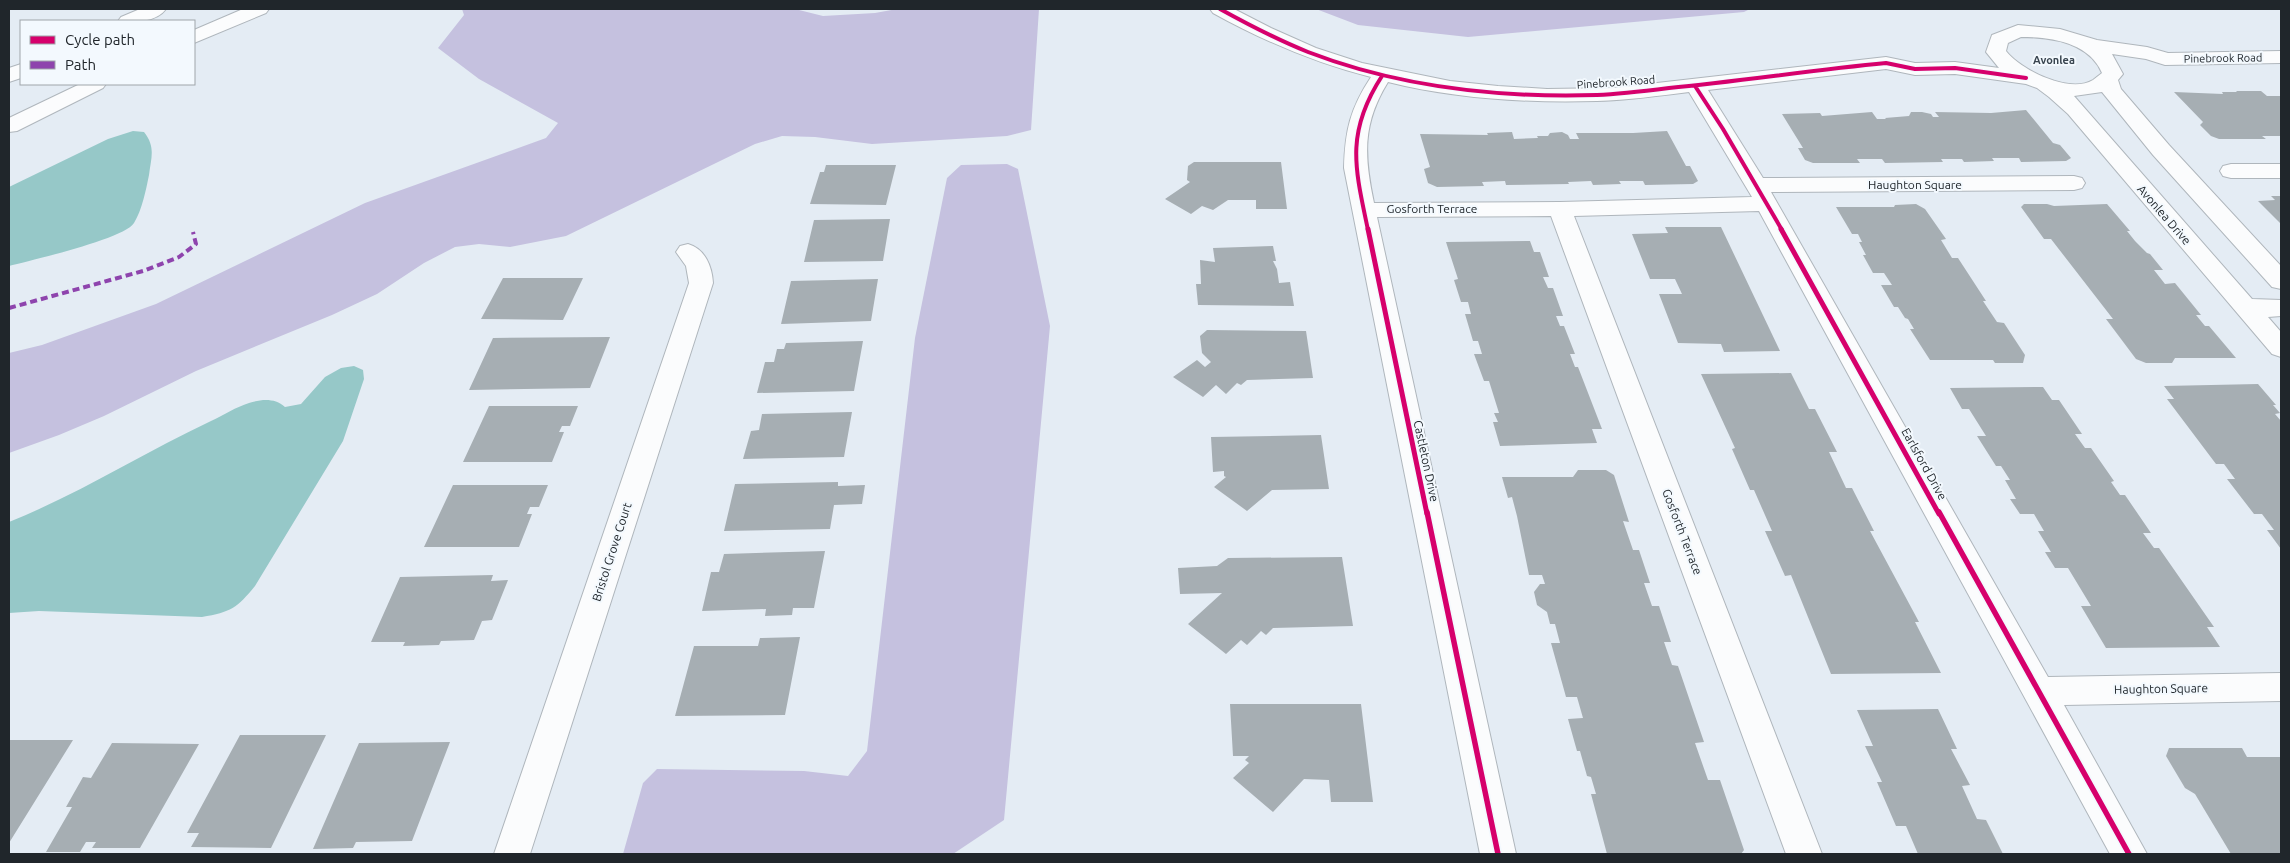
<svg xmlns="http://www.w3.org/2000/svg" width="2290" height="863" font-family="Ubuntu,sans-serif">
<style>
.forest{fill:#c5c1df}
.water{fill:#96c8c8}
.building{fill:#a6aeb3}
.lines{fill:none;stroke-linecap:round;stroke-linejoin:round}
.minor-casing{stroke:#afb6bc;stroke-width:2}
.major-casing{stroke:#afb6bc;stroke-width:2}
.minor{fill:#fbfcfd;fill-rule:evenodd}
.major{fill:#fbfcfd;fill-rule:evenodd}
.quiet{stroke:#8e44ad;stroke-width:4;stroke-dasharray:7 4;stroke-linecap:butt}
.cycleway-far2-casing{stroke:#f3f9fe;stroke-width:6}
.cycleway-far1-casing{stroke:#f3f9fe;stroke-width:8}
.cycleway-casing{stroke:#f3f9fe;stroke-width:9}
.cycleway-far2{stroke:#d6006c;stroke-width:4}
.cycleway-far1{stroke:#d6006c;stroke-width:5}
.cycleway{stroke:#d6006c;stroke-width:5.5}
.labels{text-anchor:middle;stroke-width:4;stroke-linejoin:round;paint-order:stroke}
.far-street-label{font-size:11px;fill:#20262b;stroke:#f3f9fe}
.far-neighbourhood-label{font-size:11px;font-weight:bold;fill:#394550;stroke:#f3f9fe}
.street-label{font-size:12px;fill:#20262b;stroke:#f3f9fe}
</style>
<rect width="100%" height="100%" fill="#e4ecf4"/>
<path class="forest" d="M 462,9 L 795,9 L 823,16 L 875,13 L 897,9 L 1039,9 L 1031,130 L 1007,136 L 872,144 L 815,137 L 782,136 L 755,144 L 566,236 L 510,247 L 479,244 L 455,247 L 424,263 L 377,294 L 332,315 L 196,371 L 104,416 L 59,435 L 9,453 L 9,353 L 42,345 L 156,304 L 365,203 L 546,138 L 558,123 L 479,79 L 438,48 L 464,15 Z
M 1316,9 L 1750,9 L 1744,12 L 1468,37 L 1358,25 Z
M 1007,164 L 1018,169 L 1050,326 L 1004,820 L 953,854 L 623,854 L 643,783 L 657,769 L 804,771 L 848,776 L 867,751 L 915,338 L 947,178 L 961,165 Z"/>
<path class="water" d="M 133,131 L 144,132 C 156,147 151,158 149,175 C 146,190 142,210 134,223 C 124,239 32,260 9,266 L 9,187 L 108,139 Z
M 354,366 L 363,370 L 364,379 L 343,441 L 255,586 C 237,608 231,612 202,617 L 39,611 L 9,613 L 9,522 C 79,494 143,453 211,421 C 224,415 236,407 249,403 C 262,399 275,398 285,407 L 301,404 L 325,377 L 341,368 Z"/>
<path class="building" d="M 2236,91 L 2261,91 L 2267,96 L 2281,96 L 2281,136 L 2262,136 L 2266,139 L 2219,139 L 2211,136 L 2200,125 L 2203,122 L 2174,92 L 2223,94 L 2222,92 L 2237,92 Z
M 2026,110 L 2053,143 L 2060,145 L 2071,158 L 2066,161 L 2021,162 L 2019,158 L 1992,158 L 1994,161 L 1964,162 L 1962,159 L 1941,159 L 1943,162 L 1885,163 L 1882,159 L 1857,159 L 1860,163 L 1813,163 L 1805,160 L 1798,148 L 1803,148 L 1782,114 L 1820,113 L 1822,116 L 1872,112 L 1877,119 L 1886,119 L 1885,118 L 1909,116 L 1911,112 L 1922,112 L 1931,114 L 1933,117 L 1939,117 L 1935,112 L 1991,113 Z
M 1667,131 L 1686,166 L 1690,166 L 1698,181 L 1693,184 L 1645,185 L 1643,181 L 1619,181 L 1621,184 L 1593,185 L 1591,181 L 1568,182 L 1569,184 L 1506,185 L 1505,181 L 1482,182 L 1484,186 L 1437,187 L 1428,183 L 1424,169 L 1430,167 L 1420,134 L 1488,135 L 1487,133 L 1512,132 L 1514,139 L 1538,138 L 1537,136 L 1548,136 L 1550,133 L 1562,132 L 1568,135 L 1570,139 L 1579,139 L 1576,133 L 1633,133 Z
M 1194,162 L 1281,162 L 1287,209 L 1256,209 L 1256,200 L 1228,200 L 1213,210 L 1202,206 L 1191,214 L 1165,199 L 1190,182 L 1187,180 L 1188,166 Z
M 826,165 L 896,165 L 886,205 L 810,204 L 820,172 L 824,172 Z
M 2271,196 L 2281,196 L 2281,224 L 2258,201 L 2275,200 Z
M 1916,204 L 1925,209 L 1946,239 L 1941,240 L 1952,258 L 1958,258 L 1986,301 L 1983,301 L 1997,322 L 2004,323 L 2025,355 L 2023,363 L 1995,363 L 1993,360 L 1930,360 L 1910,329 L 1914,329 L 1908,319 L 1905,318 L 1898,307 L 1894,307 L 1881,285 L 1892,285 L 1884,273 L 1873,273 L 1863,255 L 1866,255 L 1859,242 L 1862,242 L 1858,234 L 1852,234 L 1836,207 L 1894,207 L 1895,205 Z
M 2024,204 L 2047,204 L 2054,206 L 2107,204 L 2130,231 L 2127,231 L 2135,241 L 2147,253 L 2150,254 L 2163,270 L 2154,270 L 2165,284 L 2175,283 L 2201,315 L 2196,315 L 2205,326 L 2209,326 L 2236,358 L 2175,358 L 2172,363 L 2146,363 L 2136,359 L 2106,319 L 2113,319 L 2051,239 L 2044,239 L 2021,207 Z
M 890,219 L 883,261 L 804,262 L 814,220 Z
M 1665,227 L 1721,227 L 1780,351 L 1724,352 L 1721,344 L 1678,343 L 1659,294 L 1682,294 L 1675,279 L 1650,279 L 1632,234 L 1668,233 Z
M 1530,241 L 1534,252 L 1540,252 L 1549,277 L 1543,277 L 1548,288 L 1553,288 L 1563,316 L 1556,316 L 1560,326 L 1564,326 L 1575,354 L 1570,354 L 1575,367 L 1578,367 L 1602,429 L 1592,429 L 1597,443 L 1500,446 L 1493,422 L 1498,422 L 1494,413 L 1499,413 L 1489,381 L 1484,381 L 1474,354 L 1482,354 L 1478,341 L 1473,341 L 1465,314 L 1471,314 L 1468,302 L 1461,302 L 1454,280 L 1458,279 L 1446,242 Z
M 1273,246 L 1276,261 L 1273,261 L 1277,269 L 1279,283 L 1290,282 L 1294,306 L 1198,305 L 1196,284 L 1201,284 L 1200,260 L 1215,262 L 1213,248 Z
M 503,278 L 583,278 L 563,320 L 481,319 Z
M 878,279 L 871,321 L 781,324 L 791,281 Z
M 1207,330 L 1306,331 L 1313,378 L 1247,380 L 1241,385 L 1237,383 L 1226,394 L 1216,385 L 1203,397 L 1173,377 L 1197,360 L 1205,367 L 1211,362 L 1202,353 L 1200,336 Z
M 610,337 L 590,388 L 469,390 L 493,338 Z
M 863,341 L 854,391 L 757,393 L 765,362 L 774,362 L 777,349 L 784,349 L 786,343 Z
M 1791,373 L 1809,409 L 1815,409 L 1837,452 L 1829,452 L 1846,488 L 1852,488 L 1874,531 L 1870,531 L 1919,622 L 1915,622 L 1941,673 L 1831,674 L 1791,575 L 1785,576 L 1765,531 L 1772,531 L 1754,490 L 1750,490 L 1732,449 L 1735,448 L 1701,374 Z
M 2258,384 L 2276,405 L 2273,405 L 2280,413 L 2275,414 L 2281,421 L 2281,549 L 2267,530 L 2274,530 L 2262,514 L 2254,514 L 2227,479 L 2235,479 L 2224,464 L 2216,464 L 2167,399 L 2174,399 L 2164,386 Z
M 2043,387 L 2052,400 L 2059,400 L 2082,434 L 2075,434 L 2085,448 L 2091,448 L 2114,481 L 2111,482 L 2120,495 L 2125,495 L 2151,533 L 2143,533 L 2154,548 L 2159,548 L 2214,627 L 2207,627 L 2220,647 L 2106,648 L 2081,606 L 2091,606 L 2068,568 L 2055,568 L 2045,552 L 2051,552 L 2038,531 L 2044,531 L 2034,514 L 2020,514 L 2010,499 L 2016,499 L 2005,480 L 2010,480 L 2001,466 L 1996,466 L 1977,436 L 1986,436 L 1969,409 L 1962,409 L 1950,388 Z
M 489,406 L 578,406 L 570,426 L 562,426 L 559,432 L 564,432 L 552,462 L 463,462 Z
M 852,412 L 844,457 L 743,459 L 751,431 L 759,430 L 762,414 Z
M 1321,435 L 1329,489 L 1272,490 L 1247,511 L 1214,487 L 1226,477 L 1224,476 L 1224,471 L 1213,472 L 1211,437 Z
M 1578,470 L 1606,470 L 1614,475 L 1629,522 L 1623,521 L 1633,550 L 1639,550 L 1650,583 L 1644,583 L 1652,606 L 1659,606 L 1671,642 L 1664,642 L 1672,665 L 1678,666 L 1704,742 L 1695,743 L 1708,780 L 1720,780 L 1744,850 L 1741,854 L 1607,854 L 1591,794 L 1596,794 L 1591,777 L 1587,776 L 1580,751 L 1577,751 L 1568,719 L 1583,718 L 1577,697 L 1566,697 L 1551,643 L 1560,643 L 1555,624 L 1550,624 L 1547,612 L 1537,605 L 1534,592 L 1540,584 L 1545,584 L 1542,575 L 1529,575 L 1517,516 L 1512,497 L 1508,498 L 1502,477 L 1573,477 Z
M 838,482 L 838,486 L 865,485 L 862,504 L 834,505 L 830,529 L 724,531 L 735,484 Z
M 453,485 L 548,485 L 539,507 L 530,507 L 527,514 L 532,514 L 519,547 L 424,547 Z
M 825,551 L 814,608 L 793,608 L 792,615 L 765,616 L 766,609 L 702,611 L 711,572 L 719,572 L 724,554 Z
M 1342,557 L 1353,626 L 1273,628 L 1266,635 L 1261,631 L 1247,645 L 1241,640 L 1226,654 L 1188,624 L 1222,593 L 1180,594 L 1178,568 L 1217,566 L 1228,558 Z
M 493,575 L 491,581 L 508,580 L 492,620 L 482,621 L 474,640 L 441,641 L 439,645 L 403,646 L 405,642 L 371,642 L 400,577 Z
M 800,637 L 785,715 L 675,716 L 694,646 L 758,646 L 760,638 Z
M 1230,704 L 1361,704 L 1373,802 L 1331,802 L 1329,780 L 1304,779 L 1273,812 L 1233,778 L 1249,763 L 1245,760 L 1249,756 L 1233,756 Z
M 1938,709 L 1957,749 L 1951,749 L 1970,785 L 1962,786 L 1977,819 L 1986,820 L 2003,854 L 1918,854 L 1906,826 L 1896,826 L 1877,782 L 1882,782 L 1865,746 L 1873,746 L 1857,710 Z
M 240,735 L 326,735 L 271,848 L 191,847 L 199,833 L 187,833 Z
M 9,740 L 73,740 L 9,843 Z
M 450,742 L 412,841 L 356,842 L 353,848 L 313,849 L 359,743 Z
M 112,743 L 199,744 L 140,848 L 92,848 L 96,842 L 86,842 L 80,852 L 46,852 L 72,807 L 66,807 L 83,777 L 91,778 Z
M 2169,748 L 2242,748 L 2247,757 L 2281,757 L 2281,854 L 2231,854 L 2195,794 L 2185,788 L 2166,756 Z"/>
<g class="lines">
<defs>
<path id="minor" d="M 1210,9 L 1234,9 L 1271,28 L 1316,48 L 1362,63 L 1450,81 L 1498,86 L 1547,89 L 1613,88 L 1886,57 L 1915,63 L 1955,62 L 1999,68 L 1986,52 L 1992,35 L 2018,25 L 2060,29 L 2097,40 L 2147,47 L 2168,53 L 2281,51 L 2281,63 L 2165,65 L 2146,59 L 2112,54 L 2123,74 L 2118,80 L 2121,89 L 2169,145 L 2281,266 L 2281,289 L 2272,287 L 2153,155 L 2102,92 L 2074,96 L 2252,299 L 2281,300 L 2281,316 L 2268,317 L 2281,332 L 2281,357 L 2272,354 L 2068,114 L 2049,97 L 2037,88 L 2026,84 L 1955,74 L 1915,75 L 1886,69 L 1708,90 L 1763,178 L 2074,176 L 2082,178 L 2085,183 L 2082,188 L 2074,190 L 1771,192 L 2048,677 L 2281,673 L 2281,701 L 2064,705 L 2147,854 L 2110,854 L 1759,211 L 1574,216 L 1822,854 L 1786,854 L 1551,216 L 1377,217 L 1516,854 L 1480,854 L 1344,168 C 1345,131 1350,109 1371,77 C 1315,63 1264,41 1213,13 ZM 2021,37 C 2050,37 2089,42 2102,73 C 2099,75 2096,78 2093,80 C 2069,94 2021,70 2006,51 L 2008,43 ZM 1388,82 C 1456,99 1528,103 1597,101 C 1628,100 1658,96 1689,92 L 1752,197 L 1560,202 L 1374,203 C 1364,156 1362,124 1388,82 Z
M 2231,164 L 2281,164 L 2281,178 L 2231,178 L 2223,176 L 2220,171 L 2223,166 Z
M 688,244 C 705,249 712,266 713,283 L 530,854 L 494,854 L 689,283 L 686,266 L 676,252 L 680,246 Z"/>
<path id="major" d="M 140,9 L 166,9 C 156,23 133,22 118,21 L 121,17 Z
M 243,9 L 269,9 L 266,13 L 194,43 L 194,30 Z
M 21,64 L 21,78 L 9,82 L 9,68 Z
M 80,84 L 106,84 L 103,88 L 17,131 L 9,132 L 9,118 Z"/>
</defs>
<use href="#minor" class="minor-casing"/>
<use href="#major" class="major-casing"/>
<use href="#minor" class="minor"/>
<use href="#major" class="major"/>
<path class="quiet" d="M 9,308 L 143,271 L 179,257 L 196,244 L 193,232"/>
<defs>
<path id="cycleway-far2" d="M 1220,9 C 1249,25 1278,40 1308,52 C 1399,87 1501,98 1597,95 C 1621,94 1645,91 1669,88 C 1741,81 1813,70 1886,63 L 1915,69 L 1955,68 L 2026,78
M 1695,86 L 1723,129 L 1782,230
M 1368,230 C 1355,168 1345,133 1382,76"/>
<path id="cycleway-far1" d="M 1368,229 L 1427,514
M 1781,229 L 1939,514"/>
<path id="cycleway" d="M 1427,512 L 1498,854
M 1939,512 L 2129,854"/>
</defs>
<use href="#cycleway-far2" class="cycleway-far2-casing"/>
<use href="#cycleway-far1" class="cycleway-far1-casing"/>
<use href="#cycleway" class="cycleway-casing"/>
<use href="#cycleway-far2" class="cycleway-far2"/>
<use href="#cycleway-far1" class="cycleway-far1"/>
<use href="#cycleway" class="cycleway"/>
</g>
<g class="labels">
<g class="far-street-label">
<text transform="translate(2223 58) rotate(-1)" y="4">Pinebrook Road</text>
<text transform="translate(1616 82) rotate(-4)" y="4">Pinebrook Road</text>
</g>
<g class="far-neighbourhood-label">
<text x="2054" y="64">Avonlea</text>
</g>
<g class="street-label">
<text x="1915" y="189">Haughton Square</text>
<text x="1432" y="213">Gosforth Terrace</text>
<text transform="translate(2164 215) rotate(49)" y="4">Avonlea Drive</text>
<text transform="translate(1426 461) rotate(78)" y="4">Castleton Drive</text>
<text transform="translate(1924 464) rotate(61)" y="4">Earlsford Drive</text>
<text transform="translate(1682 532) rotate(69)" y="4">Gosforth Terrace</text>
<text transform="translate(612 552) rotate(-72)" y="4">Bristol Grove Court</text>
<text transform="translate(2161 689) rotate(-1)" y="4">Haughton Square</text>
</g>
</g>
<rect width="2290" height="863" fill="none" stroke="#20262b" stroke-width="20"/>
<rect x="20" y="20" width="175" height="65" fill="#f3f9fe" stroke="#9fa5aa"/>
<rect x="30" y="36" width="25" height="8" fill="#d6006c" stroke="#9fa5aa"/>
<text x="65" y="45" font-size="15" fill="#20262b">Cycle path</text>
<rect x="30" y="61" width="25" height="8" fill="#8e44ad" stroke="#9fa5aa"/>
<text x="65" y="70" font-size="15" fill="#20262b">Path</text>
</svg>
